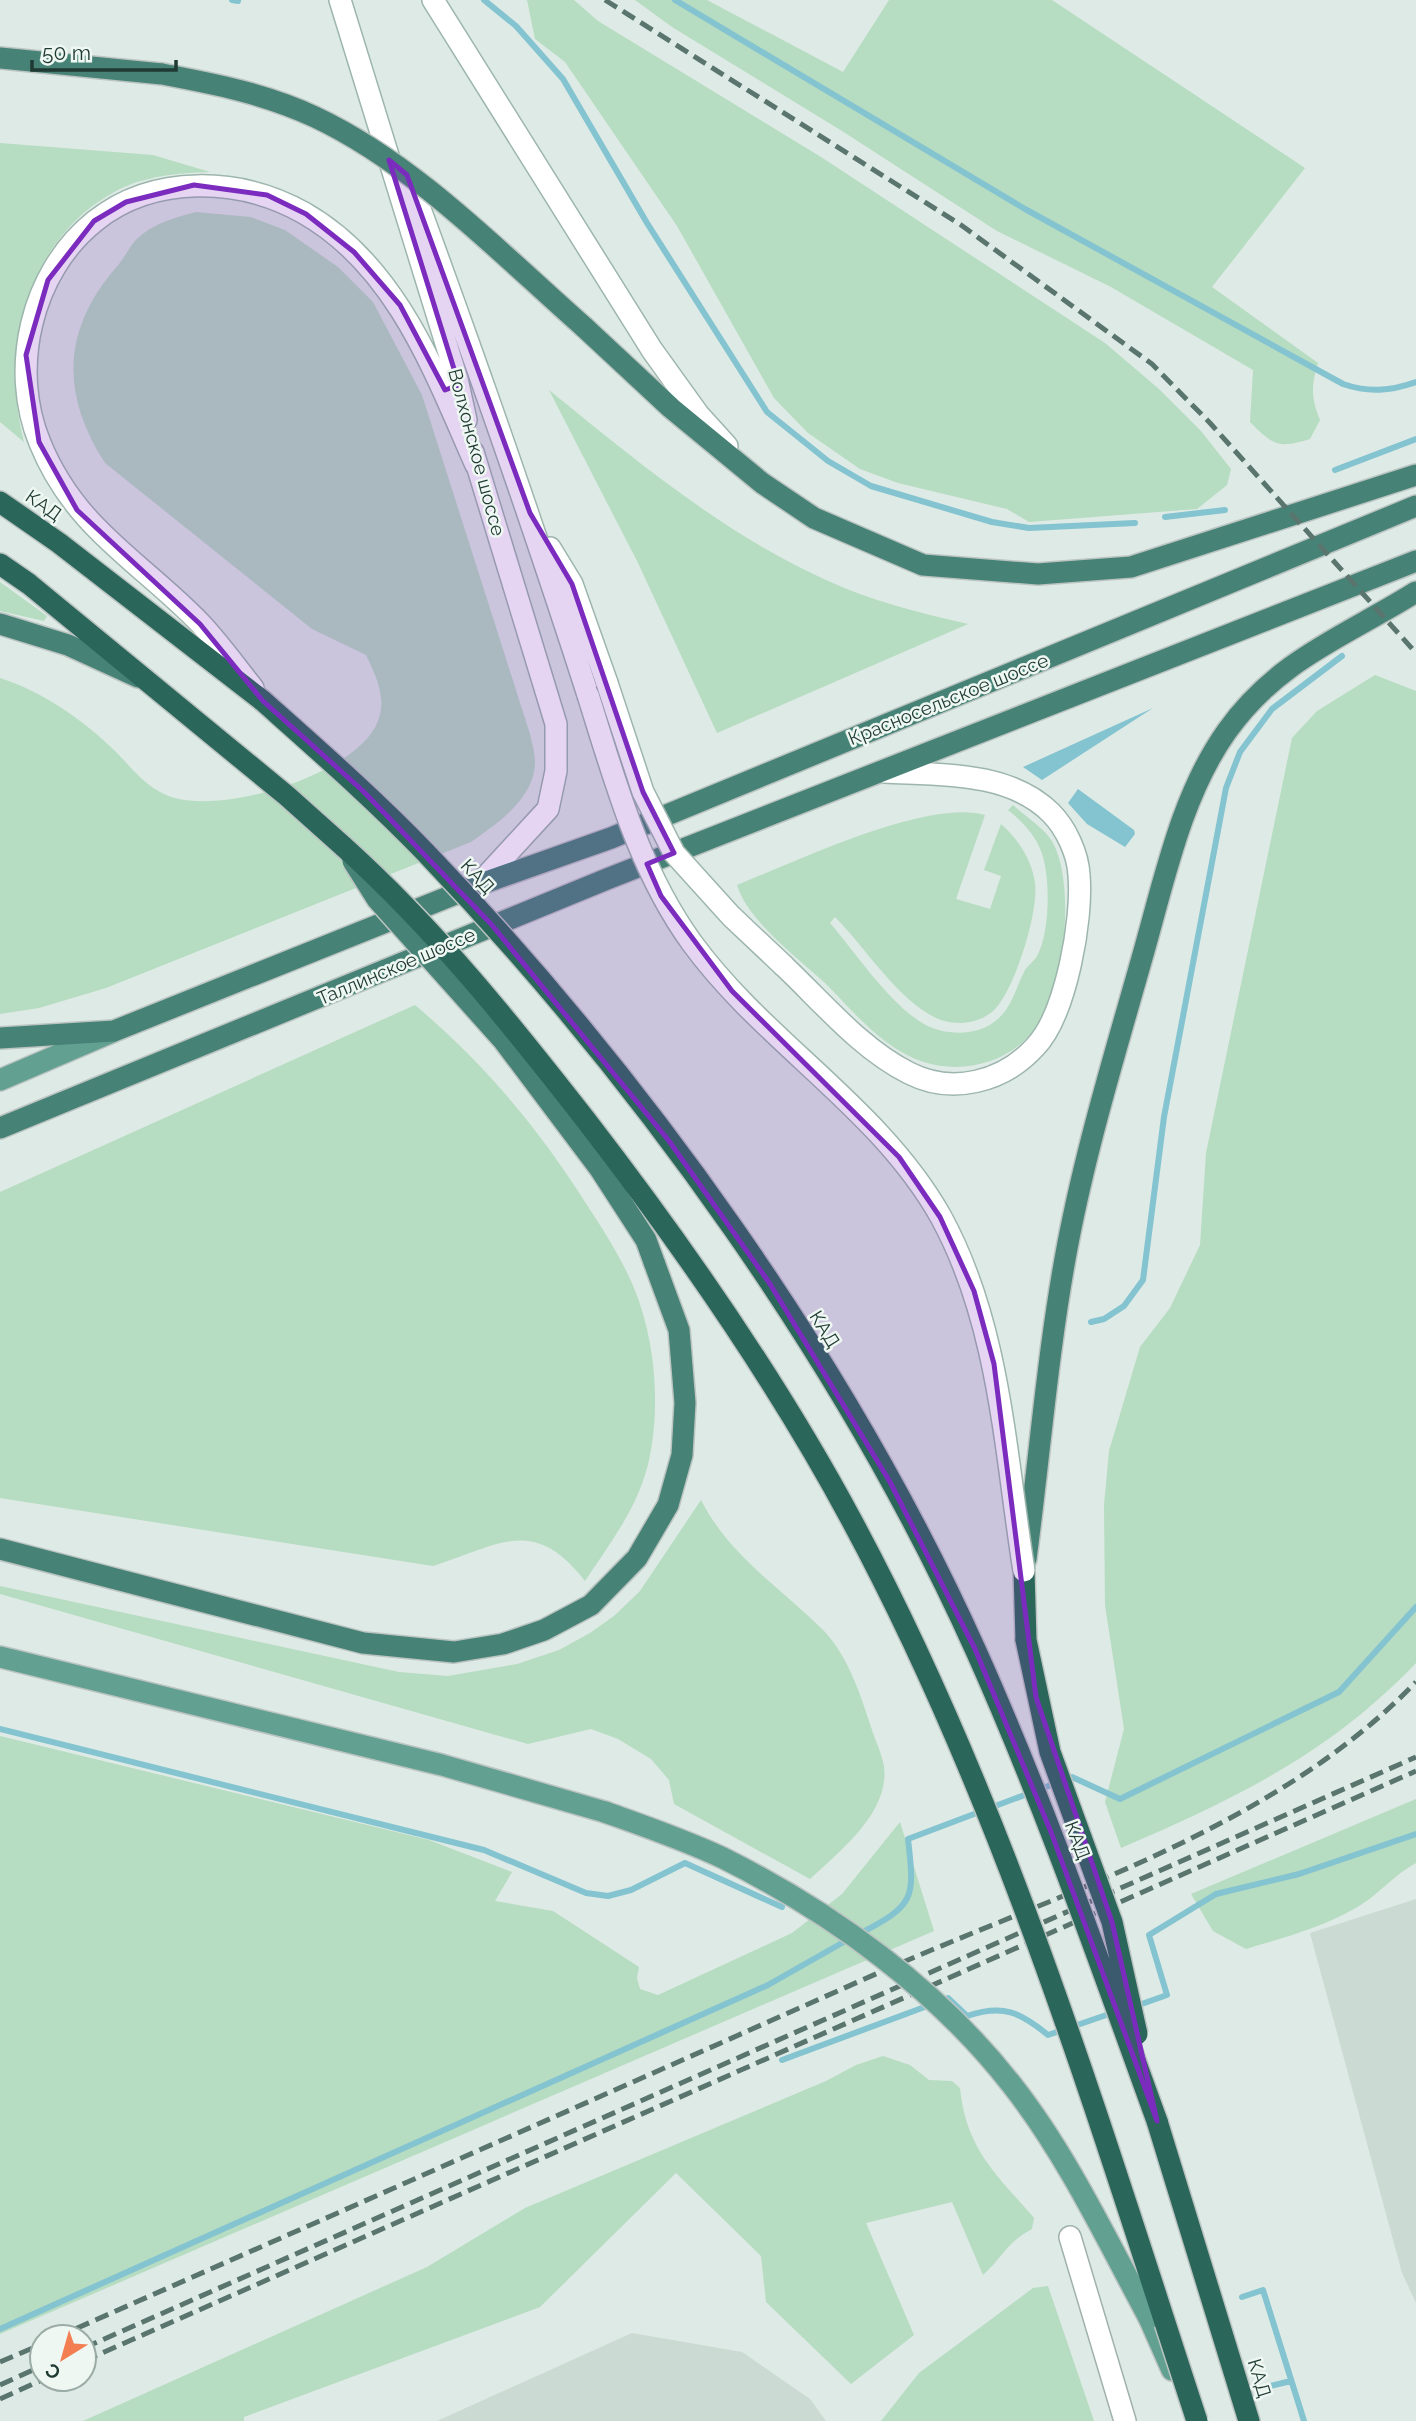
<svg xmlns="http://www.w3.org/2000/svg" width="1416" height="2421" font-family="Raleway,sans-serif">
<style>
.built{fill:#ccdad4}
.green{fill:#b6dcc1}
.water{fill:#84c3d0}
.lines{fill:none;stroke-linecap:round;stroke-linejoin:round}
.stream{stroke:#84c3d0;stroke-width:6}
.minor-casing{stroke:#a1b1ac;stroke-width:24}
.secondary-casing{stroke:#9db6ad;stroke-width:24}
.primary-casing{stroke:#bcc4c2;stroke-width:24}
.trunk-casing{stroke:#bcc4c2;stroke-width:24}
.motorway-casing{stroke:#bcc4c2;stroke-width:24}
.minor{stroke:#fff;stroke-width:21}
.secondary{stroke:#fff;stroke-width:21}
.primary{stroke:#62a091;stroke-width:21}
.trunk{stroke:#468376;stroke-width:21}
.motorway{stroke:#2b665b;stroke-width:21}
.rail{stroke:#59756e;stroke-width:5;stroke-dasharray:14 7;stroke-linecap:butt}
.secondary-bridge-casing{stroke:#9db6ad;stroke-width:24;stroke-linecap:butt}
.primary-bridge-casing{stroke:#bcc4c2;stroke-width:24;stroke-linecap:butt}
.trunk-bridge-casing{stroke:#bcc4c2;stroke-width:24;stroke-linecap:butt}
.motorway-bridge-casing{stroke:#bcc4c2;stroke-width:24;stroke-linecap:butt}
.secondary-bridge{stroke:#fff;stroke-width:21}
.primary-bridge{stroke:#62a091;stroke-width:21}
.trunk-bridge{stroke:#468376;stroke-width:21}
.motorway-bridge{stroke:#2b665b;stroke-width:21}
.marked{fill:#7b2cbf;fill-opacity:0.2;stroke:#7b2cbf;stroke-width:5;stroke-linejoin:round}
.labels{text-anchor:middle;stroke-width:5;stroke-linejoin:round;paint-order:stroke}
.street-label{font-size:19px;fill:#1f3933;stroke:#eef7f2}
</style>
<rect width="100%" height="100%" fill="#deeae5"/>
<path class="built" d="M 1416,1899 L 1416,2303 L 1402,2273 L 1310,1933 Z
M 632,2333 L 742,2352 L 810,2399 L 826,2421 L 437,2421 Z"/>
<path class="green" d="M 527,0 L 574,0 L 598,21 L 821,157 L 1105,343 L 1159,389 L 1201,431 L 1231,469 L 1227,485 L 1197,509 L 1029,522 L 1007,509 L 898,483 L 860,469 L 808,433 L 774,398 L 677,226 L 565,62 L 535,39 Z
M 635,0 L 707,0 L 843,72 L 889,0 L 1052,0 L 1305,168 L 1212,287 L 1318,363 C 1311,386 1311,398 1320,420 L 1310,439 C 1278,449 1273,445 1250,422 L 1253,370 L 1111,287 L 997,231 L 842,131 L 672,27 Z
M 0,143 L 153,155 L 210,172 C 178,173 144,176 116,191 C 27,238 0,350 24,442 L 0,422 Z
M 196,212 L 251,217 L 285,230 L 338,267 L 373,302 L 422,395 L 530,734 C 532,743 535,753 535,762 C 535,798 497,824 471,842 L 106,988 L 39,1008 L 0,1014 L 0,678 C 42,691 85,721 116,752 C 131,767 144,785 164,794 C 214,819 358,775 378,721 C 387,698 376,676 366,655 L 312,629 L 105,463 C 59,392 63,327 119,264 C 125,257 128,249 134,242 C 151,224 173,218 196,212 Z
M 549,390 C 635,460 724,534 826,580 C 871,601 920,613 968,624 L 717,733 L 638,563 Z
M 0,582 L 47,616 L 44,621 L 0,611 Z
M 1375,675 L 1416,691 L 1416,1663 C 1329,1754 1235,1799 1121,1848 L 1105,1802 L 1124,1729 L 1105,1605 L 1104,1505 L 1109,1451 L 1140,1347 L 1170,1308 L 1200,1245 L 1206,1153 L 1292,738 L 1317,711 Z
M 1013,805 C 1025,816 1044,828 1052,841 C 1076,883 1065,987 1037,1026 C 1012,1062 965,1075 924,1062 C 884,1050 853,1011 825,983 C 797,957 748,921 737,885 C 795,862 927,798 985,815 L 956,899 L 990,909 L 1001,876 L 984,870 L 1001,824 C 1018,839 1032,860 1035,883 C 1039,912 1014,993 992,1012 C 978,1023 958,1026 941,1020 C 901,1005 866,948 835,917 L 830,923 C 856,953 889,1004 924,1024 C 946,1036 979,1037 999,1018 C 1012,1006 1016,988 1024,972 C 1027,965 1034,962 1037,956 C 1050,933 1051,876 1041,851 C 1035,835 1022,821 1008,810 Z
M 415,1005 C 484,1063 539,1129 587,1205 C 604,1231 622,1259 634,1288 C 655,1339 661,1405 649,1460 C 639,1506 611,1542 585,1581 C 533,1514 497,1546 433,1566 L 0,1498 L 0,1192 Z
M 701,1500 C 729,1555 778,1586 821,1628 C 847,1653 860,1693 871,1727 C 875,1740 882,1754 884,1767 C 890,1812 839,1852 810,1879 L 674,1804 L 669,1780 L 651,1759 L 618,1739 L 591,1729 L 528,1744 L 0,1594 L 0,1586 L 399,1672 L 448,1676 L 517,1664 L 559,1650 L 590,1633 L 614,1616 L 640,1591 Z
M 0,1736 L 429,1840 L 512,1872 L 495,1901 L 553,1911 L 639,1967 L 637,1978 L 640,1989 L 658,1995 L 792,1933 L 842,1894 L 900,1822 L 934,1931 L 0,2334 Z
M 1416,1799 L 1416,1863 C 1393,1875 1377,1897 1354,1909 C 1320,1928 1283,1938 1246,1949 L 1213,1931 L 1191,1894 Z
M 883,2056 L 910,2065 L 929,2080 L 952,2081 L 960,2088 C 966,2149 996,2174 1034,2218 L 1032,2229 C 1006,2243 1004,2256 983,2275 L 952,2202 L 866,2223 L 914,2335 L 851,2384 L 766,2302 L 761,2256 L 676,2173 L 540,2307 L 244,2417 L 244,2421 L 83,2421 L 427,2267 L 525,2208 L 826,2081 L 856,2065 Z
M 1048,2286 L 1094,2421 L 881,2421 L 919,2373 L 1033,2288 Z"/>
<path class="water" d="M 1153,708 L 1042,780 L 1023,767 Z
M 1078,789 L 1134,830 L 1135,834 L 1125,847 L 1087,824 L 1068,803 Z"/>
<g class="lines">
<path class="stream" d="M 232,0 L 238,1
M 484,0 L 516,26 L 563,79 L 647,223 L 767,412 L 828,461 L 871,486 L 992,522 L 1029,528 L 1135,523
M 675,0 L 1025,209 L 1343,384 C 1369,393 1390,391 1416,382
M 1335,470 L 1416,439
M 1165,517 L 1225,510
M 1091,1322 L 1104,1319 L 1124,1306 L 1143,1280 L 1164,1117 L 1226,788 L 1240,752 L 1272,709 L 1342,656
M 0,1729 L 484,1850 L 586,1893 L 608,1896 L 631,1890 L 685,1863 L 782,1907
M 859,1934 C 915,1905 915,1899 908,1839 L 1072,1777 L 1120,1799 L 1339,1692 L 1416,1607
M 940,2001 L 948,1998 L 967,2016 C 1003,2004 1020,2012 1048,2035 L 1115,2012
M 1136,2006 L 1167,1995 L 1149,1935 L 1216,1894 L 1299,1874 L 1416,1834
M 782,2060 L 930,2005
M 1242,2297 L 1263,2290 L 1304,2421
M 0,2329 L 768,1985 L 849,1939
M 1270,2386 L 1291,2381"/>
<defs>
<path id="minor" d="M 1070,2237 L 1125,2421"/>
<path id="secondary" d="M 340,0 L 457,379 L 466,420
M 433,0 L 652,350 L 698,414 L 727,446
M 409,179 C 472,350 532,521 588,695
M 473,452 L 556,724 L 556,771 L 548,809 L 478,885
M 550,548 L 572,584 L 607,683
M 253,688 C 236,667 219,643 200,623 C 140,561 75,529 40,443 C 9,369 31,272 95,221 C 154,174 240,177 304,213 C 397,266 435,373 476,465
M 784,966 C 823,1003 861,1049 909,1073 C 952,1095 1003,1082 1035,1047 C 1066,1015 1083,919 1079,875 C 1078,854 1066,828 1051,813 C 1009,771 940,775 884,772"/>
<path id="primary" d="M 0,1080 L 112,1032
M 0,1657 L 442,1765 L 605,1812
M 1149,2318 L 1172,2370"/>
<path id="trunk" d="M 0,58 L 162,74
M 584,327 L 671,408 L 762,483 L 814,518 L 923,565 L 1038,574 L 1131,567 L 1416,475
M 0,624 L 68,645 L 138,677
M 0,1038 L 114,1031 L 478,885 L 611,838 L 1416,506
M 0,1128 L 607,879 L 1416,561
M 0,1549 L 363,1643 L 454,1652 L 503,1644 L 544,1630 L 591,1605 L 637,1558 L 668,1505 L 682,1455 L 685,1403 L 679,1330 L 654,1262
M 1026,1559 C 1040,1454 1048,1347 1068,1243 C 1087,1144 1117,1047 1144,951 C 1165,877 1182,794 1227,731 C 1278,659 1346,636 1416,592"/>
<path id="motorway" d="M 0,502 L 59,543 L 263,701
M 0,564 L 29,584 L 287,796 L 344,847
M 1024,1571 L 1026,1640
M 1157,2121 L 1249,2421"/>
</defs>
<use href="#minor" class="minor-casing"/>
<use href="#secondary" class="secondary-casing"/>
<use href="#primary" class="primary-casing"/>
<use href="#trunk" class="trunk-casing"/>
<use href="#motorway" class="motorway-casing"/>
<use href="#minor" class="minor"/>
<use href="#secondary" class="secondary"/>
<use href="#primary" class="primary"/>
<use href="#trunk" class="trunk"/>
<use href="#motorway" class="motorway"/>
<path class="rail" d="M 605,0 L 961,225 L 1152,364 L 1210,423 L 1416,653
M 57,2337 C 331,2216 604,2095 878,1973 C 1061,1892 1274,1829 1416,1682
M 84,2348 L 1416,1757
M 84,2361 L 1416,1771
M 0,2362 L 42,2344
M 0,2385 L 42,2366
M 0,2399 L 44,2379"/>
<defs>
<path id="secondary-bridge" d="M 607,683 L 643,792 L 674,853 L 731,916 L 784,966
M 588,695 C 615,781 639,870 692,943 C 765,1043 880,1108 941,1217 C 1000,1325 1005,1452 1024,1571"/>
<path id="primary-bridge" d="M 605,1812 C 644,1826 685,1840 723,1858 C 833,1913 937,1989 1012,2085 C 1067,2155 1107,2240 1149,2318"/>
<path id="trunk-bridge" d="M 162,74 C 215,84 266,94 315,117 C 415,164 501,254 584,327
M 353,861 L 377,899 L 503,1040 L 600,1169 L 646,1240 L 654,1262"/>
<path id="motorway-bridge" d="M 263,701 C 318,750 374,799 426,853 C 643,1080 847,1364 976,1651 C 1045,1805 1100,1964 1157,2121
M 344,847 C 435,929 510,1023 585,1119 C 683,1246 776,1379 852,1521 C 1005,1805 1097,2116 1197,2421
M 1026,1640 L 1050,1752 L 1112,1922 L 1137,2034"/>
</defs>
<use href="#secondary-bridge" class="secondary-bridge-casing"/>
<use href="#primary-bridge" class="primary-bridge-casing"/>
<use href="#trunk-bridge" class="trunk-bridge-casing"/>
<use href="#motorway-bridge" class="motorway-bridge-casing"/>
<use href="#secondary-bridge" class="secondary-bridge"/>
<use href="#primary-bridge" class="primary-bridge"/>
<use href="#trunk-bridge" class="trunk-bridge"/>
<use href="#motorway-bridge" class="motorway-bridge"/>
</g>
<path class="marked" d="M 389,160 L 407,175 L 530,513 L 572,584 L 643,792 L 674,853 L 647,864 L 661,896 L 732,991 L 899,1157 L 940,1217 L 974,1291 L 994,1364 L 1036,1697 L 1112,1922 L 1157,2121 L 1051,1832 L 975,1649 L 890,1482 L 770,1284 L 669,1141 L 491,924 L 363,791 L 263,701 L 200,624 L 77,510 L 39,442 L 26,355 L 48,280 L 94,221 L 126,202 L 194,185 L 267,195 L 306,214 L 354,252 L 400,305 L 445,390 L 459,385 Z"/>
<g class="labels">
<g class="street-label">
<text transform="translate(477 452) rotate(75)" y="7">Волхонское шоссе</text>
<text transform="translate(44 505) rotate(35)" y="7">КАД</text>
<text transform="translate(948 699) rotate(-22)" y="7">Красносельское шоссе</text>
<text transform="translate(478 876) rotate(47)" y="7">КАД</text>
<text transform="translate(396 966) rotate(-23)" y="7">Таллинское шоссе</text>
<text transform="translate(825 1329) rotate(58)" y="7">КАД</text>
<text transform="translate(1078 1840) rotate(69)" y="7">КАД</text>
<text transform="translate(1260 2378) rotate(73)" y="7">КАД</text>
</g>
</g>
<g transform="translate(63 2358) rotate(217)"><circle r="33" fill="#eef7f2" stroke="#9baba6" stroke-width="2"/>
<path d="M0-5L12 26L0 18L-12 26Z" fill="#f37e52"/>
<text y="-10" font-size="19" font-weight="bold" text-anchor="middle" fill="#1f3933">С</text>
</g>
<path d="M32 60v10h144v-10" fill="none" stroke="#1f3933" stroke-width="3.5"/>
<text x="42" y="60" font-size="21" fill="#1f3933" stroke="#eef7f2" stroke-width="5" paint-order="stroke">50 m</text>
</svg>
